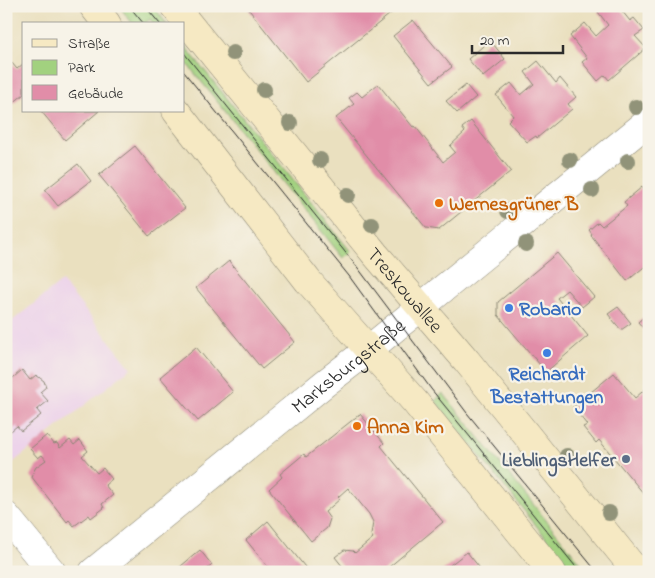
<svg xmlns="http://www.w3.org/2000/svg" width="655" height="578" font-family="'Indie Flower',sans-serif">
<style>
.built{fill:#ecd1ea}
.green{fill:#a2d17f;stroke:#667e55}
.building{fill:#e18da8}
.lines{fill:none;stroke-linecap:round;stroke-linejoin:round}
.minor-casing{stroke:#8a8675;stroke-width:29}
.secondary-casing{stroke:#8a8675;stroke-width:29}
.minor{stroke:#fff;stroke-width:28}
.secondary{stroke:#f6e9c3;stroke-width:28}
.tram{stroke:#2b2b2b;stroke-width:1}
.tree{fill:#919379}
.food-dot{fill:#e8710a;stroke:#f7f3e8;stroke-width:2}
.shop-dot{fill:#3f7fe0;stroke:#f7f3e8;stroke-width:2}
.service-dot{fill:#5c6f8a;stroke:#f7f3e8;stroke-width:2}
.labels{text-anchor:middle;stroke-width:4.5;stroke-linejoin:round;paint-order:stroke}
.food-label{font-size:20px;font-weight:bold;fill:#c56008;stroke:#f7f3e8;text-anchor:start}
.street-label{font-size:20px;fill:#2b2b2b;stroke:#f7f3e8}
.shop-label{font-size:20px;font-weight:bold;fill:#366cbe;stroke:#f7f3e8;text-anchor:start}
.service-label{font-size:20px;font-weight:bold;fill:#4e5e75;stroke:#f7f3e8;text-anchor:end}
</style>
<rect width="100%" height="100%" fill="#f7f3e8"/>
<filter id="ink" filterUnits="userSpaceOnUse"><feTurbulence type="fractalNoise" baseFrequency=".02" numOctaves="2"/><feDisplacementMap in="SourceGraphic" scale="10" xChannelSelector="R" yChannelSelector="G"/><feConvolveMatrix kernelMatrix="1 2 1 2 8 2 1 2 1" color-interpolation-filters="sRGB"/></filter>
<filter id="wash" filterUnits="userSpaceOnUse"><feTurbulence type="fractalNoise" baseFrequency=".0096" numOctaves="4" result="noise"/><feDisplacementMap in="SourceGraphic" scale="20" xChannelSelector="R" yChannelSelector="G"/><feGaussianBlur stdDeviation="1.12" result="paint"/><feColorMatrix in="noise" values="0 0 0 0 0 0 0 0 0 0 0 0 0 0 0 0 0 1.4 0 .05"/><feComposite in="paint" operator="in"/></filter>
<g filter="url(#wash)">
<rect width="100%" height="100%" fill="#eae0bf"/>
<path class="built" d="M 62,281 L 131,368 L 6,468 L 6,326 Z"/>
<path class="green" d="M 119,6 L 153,6 L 167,24 L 154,24 L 150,19 L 144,24 L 133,24 Z
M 184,45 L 351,252 L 343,258 L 184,60 Z
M 443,393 L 588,572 L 574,572 L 435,401 Z"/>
<g id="blocks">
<path class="building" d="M 246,6 L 323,6 L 326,10 L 331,6 L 393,6 L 395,10 L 306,82 Z
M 605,6 L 618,6 L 630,21 L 634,18 L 644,30 L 635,36 L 646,48 L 609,80 L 605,75 L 598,81 L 582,62 L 587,58 L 570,36 L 585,23 L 596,36 L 608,25 L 598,12 Z
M 413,20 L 452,67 L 431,83 L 393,36 Z
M 490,40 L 505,59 L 483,77 L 468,59 Z
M 6,56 L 17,69 L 24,63 L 24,94 L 6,109 Z
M 538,61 L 556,83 L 560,78 L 576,97 L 568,104 L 572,109 L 537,138 L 536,136 L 527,142 L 508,121 L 513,116 L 496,95 L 511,83 L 521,95 L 534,84 L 525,72 Z
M 378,84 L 413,127 L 415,126 L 443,162 L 455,152 L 450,146 L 465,132 L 462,128 L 471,121 L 511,171 L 439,230 L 426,228 L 336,118 L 354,104 L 349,98 L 357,92 L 362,97 Z
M 466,85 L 476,97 L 457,113 L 446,101 Z
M 41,111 L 99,111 L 65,140 Z
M 135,146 L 185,208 L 149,236 L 99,175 Z
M 78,164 L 91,181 L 58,206 L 45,190 Z
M 642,187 L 645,192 L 647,191 L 649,193 L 649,263 L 627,281 L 591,235 L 592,234 L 589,230 L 598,222 L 602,226 L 627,206 L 624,202 Z
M 557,253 L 594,297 L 582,307 L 567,290 L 557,298 L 588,336 L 546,372 L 498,315 L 498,302 Z
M 229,261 L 295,342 L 262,369 L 196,288 Z
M 618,307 L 631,323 L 621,330 L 608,314 Z
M 646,315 L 649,317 L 649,335 L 638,322 Z
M 196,347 L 233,392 L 198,421 L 160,377 Z
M 22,370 L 30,380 L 36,375 L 44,381 L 46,387 L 40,392 L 48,401 L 37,410 L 41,415 L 21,431 L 17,426 L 6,435 L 6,384 Z
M 614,373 L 635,398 L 649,386 L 649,500 L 599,440 L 596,443 L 583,427 L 587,425 L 573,407 Z
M 360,414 L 384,443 L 381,446 L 443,522 L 383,572 L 347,572 L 335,557 L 344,550 L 353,551 L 355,553 L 373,538 L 371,535 L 373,522 L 369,514 L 348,488 L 338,497 L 340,499 L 325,512 L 330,519 L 327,528 L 311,541 L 269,489 L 282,477 L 280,474 L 304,454 L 306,457 Z
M 47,435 L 54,444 L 57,443 L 60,448 L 70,440 L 74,445 L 80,440 L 88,451 L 82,456 L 97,473 L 103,468 L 112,479 L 105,485 L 113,495 L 102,504 L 104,508 L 91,518 L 89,515 L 74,526 L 69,520 L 67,522 L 31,476 L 36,467 L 46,460 L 42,455 L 38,458 L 30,449 Z
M 268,521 L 309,572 L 272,572 L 246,540 Z
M 200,550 L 212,565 L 204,572 L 174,572 Z
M 467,552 L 483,572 L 441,572 Z"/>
</g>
</g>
<g filter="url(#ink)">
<use href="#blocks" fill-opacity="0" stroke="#8a8675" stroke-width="1"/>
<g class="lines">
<defs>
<g id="minor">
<path d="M 6,516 L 52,572"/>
<path id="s1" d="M 93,572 L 324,384 L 368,350 L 649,121"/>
</g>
<g id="secondary">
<path d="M 93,6 L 107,24"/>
<path id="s2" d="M 174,6 L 375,254 L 466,360 L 637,572"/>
<path d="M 176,111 L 308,281 L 415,402 L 552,572"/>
</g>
</defs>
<use href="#minor" class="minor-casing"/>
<use href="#secondary" class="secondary-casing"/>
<use href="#minor" class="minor"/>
<use href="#secondary" class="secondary"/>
<path class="tram" d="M 129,6 L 144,24
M 145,6 L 160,24
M 184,53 L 358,268 L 467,413 L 597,572
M 184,72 L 349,276 L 431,389 L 580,572"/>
</g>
<g class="tree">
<circle cx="233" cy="53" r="8"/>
<circle cx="264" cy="90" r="8"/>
<circle cx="636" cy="107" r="8"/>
<circle cx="290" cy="123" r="8"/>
<circle cx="320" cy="160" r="8"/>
<circle cx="570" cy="160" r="8"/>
<circle cx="628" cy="161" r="8"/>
<circle cx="592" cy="190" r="8"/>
<circle cx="348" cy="195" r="8"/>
<circle cx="508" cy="211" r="8"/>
<circle cx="372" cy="225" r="8"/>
<circle cx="526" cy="244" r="8"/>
<circle cx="567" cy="456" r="8"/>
<circle cx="609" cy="513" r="8"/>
</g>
</g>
<g class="food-dot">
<circle cx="439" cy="203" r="5"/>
<circle cx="357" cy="426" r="5"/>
</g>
<g class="shop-dot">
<circle cx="509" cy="308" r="5"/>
<circle cx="547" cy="353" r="5"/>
</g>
<circle class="service-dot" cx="626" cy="459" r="5"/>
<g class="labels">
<g class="food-label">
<text x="449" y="210">Wernesgrüner B</text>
<text x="367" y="433">Anna Kim</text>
</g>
<g class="street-label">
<text dy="7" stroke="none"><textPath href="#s2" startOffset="366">Treskowallee</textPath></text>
<text dy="7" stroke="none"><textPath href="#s1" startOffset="328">Marksburgstraße</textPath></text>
</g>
<g class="shop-label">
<text x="519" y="315">Robario</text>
<text x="547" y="380" text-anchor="middle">Reichardt<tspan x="547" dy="23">Bestattungen</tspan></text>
</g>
<g class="service-label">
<text x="616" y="466">LieblingsHelfer</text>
</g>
</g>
<rect width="655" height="578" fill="none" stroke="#f7f3e8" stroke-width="25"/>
<rect x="22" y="22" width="162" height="90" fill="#f7f3e8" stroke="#a5a39c"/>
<rect x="32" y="39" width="25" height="8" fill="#f6e9c3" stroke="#a5a39c"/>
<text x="68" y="48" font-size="15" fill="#2b2b2b">Straße</text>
<rect x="32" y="60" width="25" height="15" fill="#a2d17f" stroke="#a5a39c"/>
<text x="68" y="72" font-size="15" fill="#2b2b2b">Park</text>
<rect x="32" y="85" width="25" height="15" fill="#e18da8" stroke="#a5a39c"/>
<text x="68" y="98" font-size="15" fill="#2b2b2b">Gebäude</text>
<path d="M472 45v8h91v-8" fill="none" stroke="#2b2b2b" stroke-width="2.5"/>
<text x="480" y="45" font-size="15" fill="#2b2b2b" stroke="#f7f3e8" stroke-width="4" paint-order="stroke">20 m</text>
</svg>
